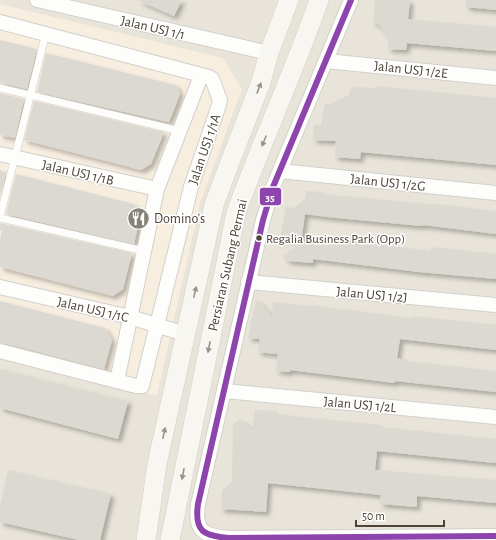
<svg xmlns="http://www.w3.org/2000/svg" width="496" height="540" font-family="'Alegreya Sans',sans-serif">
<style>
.residential{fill:#e8e4da}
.commercial{fill:#f7eedf}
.building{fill:#dcd9d3;filter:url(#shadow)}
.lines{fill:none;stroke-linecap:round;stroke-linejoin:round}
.lane-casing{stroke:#d2d0ca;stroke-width:8}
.street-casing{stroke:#d2d0ca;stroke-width:16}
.secondary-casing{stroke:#d4cfc3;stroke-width:20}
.lane{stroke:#fdfdfc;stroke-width:7}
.street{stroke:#fdfdfc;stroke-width:14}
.secondary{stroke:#f7f6f1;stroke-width:19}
.bus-1-casing{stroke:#fff;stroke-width:9}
.bus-1{stroke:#8e44ad;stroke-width:6}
.oneway{fill:#99948b}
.bus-dot{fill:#4c4437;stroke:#fff;stroke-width:1.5}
.labels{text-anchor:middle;stroke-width:3;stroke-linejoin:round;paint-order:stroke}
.bus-label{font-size:13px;fill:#4c4437;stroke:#fff;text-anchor:start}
.street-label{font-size:14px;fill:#4c4437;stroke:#fff}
.poi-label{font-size:14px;fill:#4c4437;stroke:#fff;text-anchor:start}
.line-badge{stroke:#fff;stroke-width:1.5}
.badge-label{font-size:11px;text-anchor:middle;font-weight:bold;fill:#fff}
</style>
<defs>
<filter id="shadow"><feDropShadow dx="3.5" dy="3.5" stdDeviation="2" flood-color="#0004"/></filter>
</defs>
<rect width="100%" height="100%" fill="#f4f2ed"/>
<path class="residential" d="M 0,0 L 496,0 L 496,540 L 0,540 Z"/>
<path class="commercial" d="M 0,4 L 223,58 L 242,89 L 200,203 L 157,396 L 0,356 Z"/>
<path class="building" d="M 137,0 L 182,0 L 174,16 Z
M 375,0 L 410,0 L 408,19 L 496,27 L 496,51 L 407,43 L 406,50 L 388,49 L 388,36 L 378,24 L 373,23 Z
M 466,0 L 496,0 L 496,10 L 466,7 Z
M 0,40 L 37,49 L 27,89 L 0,83 Z
M 46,53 L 176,85 L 180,94 L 169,122 L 37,92 Z
M 376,86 L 496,98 L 496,165 L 361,152 L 360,159 L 335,157 L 336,141 L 313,140 L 314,124 L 321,126 L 325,104 L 331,104 L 350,94 L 351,87 L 376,88 Z
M 0,93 L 24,99 L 15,138 L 0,135 Z
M 34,101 L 164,132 L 151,164 L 141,170 L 126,166 L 24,140 Z
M 0,170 L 6,172 L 0,196 Z
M 16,174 L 134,204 L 140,216 L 134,244 L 6,214 Z
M 306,191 L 321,192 L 321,194 L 436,205 L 436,204 L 496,211 L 496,234 L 423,225 L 423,226 L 411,225 L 327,217 L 305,214 L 301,242 L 325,246 L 326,238 L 431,251 L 431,247 L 496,254 L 496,279 L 419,272 L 313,259 L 313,263 L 288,261 L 283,256 L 301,242 L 280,239 L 286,207 L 294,208 L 299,204 L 305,199 Z
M 0,223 L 132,253 L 123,289 L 113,296 L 0,267 L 0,240 L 2,230 L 0,230 Z
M 256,299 L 272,316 L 273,302 L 308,306 L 308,305 L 412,318 L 412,316 L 496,325 L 496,350 L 400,339 L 397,358 L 405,361 L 496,371 L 496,392 L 395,381 L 395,383 L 290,370 L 290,372 L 276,371 L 278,353 L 276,354 L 258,352 L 260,339 L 248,338 Z
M 0,301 L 105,328 L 112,340 L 104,369 L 0,342 Z
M 0,369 L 128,401 L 118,439 L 0,408 Z
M 255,410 L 274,411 L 273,414 L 380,425 L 380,427 L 496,439 L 496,463 L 377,451 L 375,470 L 496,480 L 496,503 L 417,496 L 417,507 L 393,505 L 380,504 L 381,495 L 268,483 L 266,512 L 221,509 L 222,490 L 232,482 L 233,424 L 240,419 L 252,430 Z
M 8,470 L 111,494 L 100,540 L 79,540 L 0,522 L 0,506 Z"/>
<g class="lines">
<defs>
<path id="lane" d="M 0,88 L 180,131
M 0,217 L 46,33
M 0,218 L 144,251"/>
<path id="street" d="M 37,0 L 269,53
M 351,0 L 273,187 L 263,220 L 198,504 C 194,532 204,536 229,538 L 496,536
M 0,22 L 209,77 L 212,79 L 220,100 L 219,105 L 191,187 L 142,386 L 136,386 L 0,351
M 326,61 L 496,78
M 0,154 L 157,189
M 280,171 L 496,193
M 248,282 L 496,305
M 0,287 L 130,317 L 185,334
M 117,381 L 157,189 L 201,76
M 224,391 L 496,417"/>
<path id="secondary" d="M 146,540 L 157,464 L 214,205 L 225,175 L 261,82 L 269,53 L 289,0
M 170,540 L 236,213 C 262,141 294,72 319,0"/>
</defs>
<use href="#lane" class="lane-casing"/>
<use href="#street" class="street-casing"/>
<use href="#secondary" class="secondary-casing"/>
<use href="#lane" class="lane"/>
<use href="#street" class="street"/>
<use href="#secondary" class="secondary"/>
<defs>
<path id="bus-1" d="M 351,0 L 273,187 L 263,220 L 198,504 C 194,532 204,536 229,538 L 496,536"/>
</defs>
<use href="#bus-1" class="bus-1-casing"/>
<use href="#bus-1" class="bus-1"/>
</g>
<defs><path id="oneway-solid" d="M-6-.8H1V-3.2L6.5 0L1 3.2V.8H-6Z"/></defs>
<g class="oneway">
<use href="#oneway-solid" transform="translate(259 88) rotate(-69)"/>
<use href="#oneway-solid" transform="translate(264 141) rotate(112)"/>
<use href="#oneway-solid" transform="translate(195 292) rotate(-77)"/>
<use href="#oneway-solid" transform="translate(209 347) rotate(101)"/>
<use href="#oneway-solid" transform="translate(164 433) rotate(-78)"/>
<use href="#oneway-solid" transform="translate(183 474) rotate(101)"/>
</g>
<defs>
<symbol id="restaurant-disc" viewBox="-11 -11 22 22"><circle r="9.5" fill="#878177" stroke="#fff"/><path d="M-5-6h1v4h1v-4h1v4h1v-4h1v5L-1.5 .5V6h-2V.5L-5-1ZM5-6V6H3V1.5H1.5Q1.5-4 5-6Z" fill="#fff"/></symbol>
</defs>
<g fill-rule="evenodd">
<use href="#restaurant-disc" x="126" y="206" width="25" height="25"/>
</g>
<circle class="bus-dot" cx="259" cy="238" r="3.5"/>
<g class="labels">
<g class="bus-label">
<text x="266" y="243">Regalia Business Park (Opp)</text>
</g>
<g class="street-label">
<text transform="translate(153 27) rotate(13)" y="5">Jalan USJ 1/1</text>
<text transform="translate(411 69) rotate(6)" y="5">Jalan USJ 1/2E</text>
<text transform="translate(204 149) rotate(-71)" y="5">Jalan USJ 1/1A</text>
<text transform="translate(78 172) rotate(13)" y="5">Jalan USJ 1/1B</text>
<text transform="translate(388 182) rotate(6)" y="5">Jalan USJ 1/2G</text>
<text transform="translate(227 265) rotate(-77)" y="5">Persiaran Subang Permai</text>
<text transform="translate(372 294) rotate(5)" y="5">Jalan USJ 1/2J</text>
<text transform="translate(93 309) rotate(13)" y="5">Jalan USJ 1/1C</text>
<text transform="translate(360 404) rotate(5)" y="5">Jalan USJ 1/2L</text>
</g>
<g class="poi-label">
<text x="154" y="223">Domino's</text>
</g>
</g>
<rect class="line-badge" x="259" y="187" width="23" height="19" rx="4" fill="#8e44ad"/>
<g class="badge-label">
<text x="270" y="201">35</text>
</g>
<path d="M356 520v6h88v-6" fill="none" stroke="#4c4437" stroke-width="2"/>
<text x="362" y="520" font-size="12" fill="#4c4437" stroke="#ffffff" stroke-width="3" paint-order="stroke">50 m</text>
</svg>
